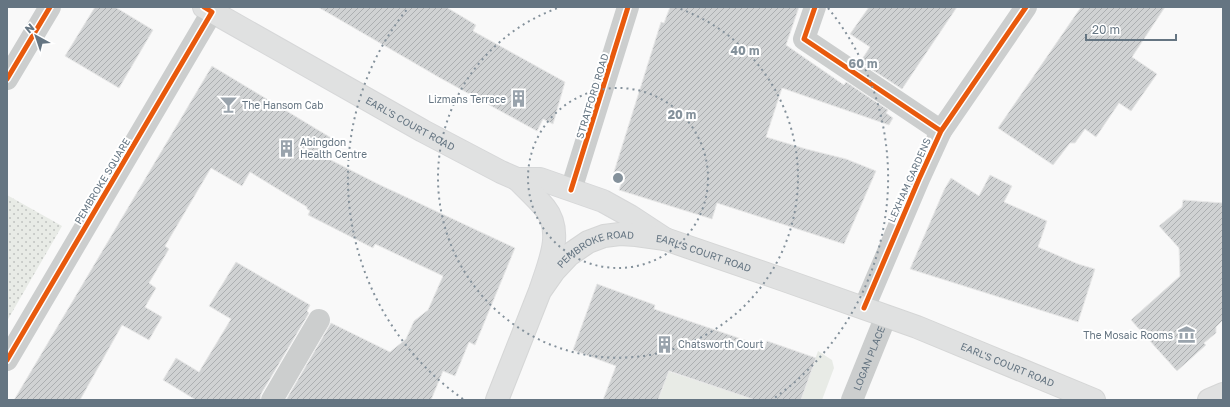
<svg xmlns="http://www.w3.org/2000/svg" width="1230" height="407" font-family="'Golos Text',sans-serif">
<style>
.grass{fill:#e8ebe6}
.garden{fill:url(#garden-dots)}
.building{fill:url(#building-hatch);stroke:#e8e8e8}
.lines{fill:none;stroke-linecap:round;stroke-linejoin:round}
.secondary-casing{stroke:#d6d7d8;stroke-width:24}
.trunk-casing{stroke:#d5d6d6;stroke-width:24}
.minor{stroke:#cccece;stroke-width:22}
.secondary{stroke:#e0e1e1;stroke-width:22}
.trunk{stroke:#e0e1e1;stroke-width:22}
.cycleway-casing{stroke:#fff;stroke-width:8}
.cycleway{stroke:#e8590c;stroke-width:5}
.ring{fill:none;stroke:#84919b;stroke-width:2;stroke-dasharray:2 4}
.labels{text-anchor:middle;stroke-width:4;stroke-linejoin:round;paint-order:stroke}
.street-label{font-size:10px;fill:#657582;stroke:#fff}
.poi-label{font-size:10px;fill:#657582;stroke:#fff;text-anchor:start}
.centre{fill:#84919b;stroke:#fff;stroke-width:2}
.ring-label{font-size:12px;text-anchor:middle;font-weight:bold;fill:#84919b;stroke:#fff;stroke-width:4;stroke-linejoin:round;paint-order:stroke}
</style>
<defs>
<pattern id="garden-dots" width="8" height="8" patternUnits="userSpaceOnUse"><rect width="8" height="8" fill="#e8ebe6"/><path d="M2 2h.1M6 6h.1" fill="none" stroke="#c0c3c0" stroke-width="1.8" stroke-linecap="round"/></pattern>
<pattern id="building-hatch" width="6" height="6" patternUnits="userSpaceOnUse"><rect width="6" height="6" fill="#d0d2d3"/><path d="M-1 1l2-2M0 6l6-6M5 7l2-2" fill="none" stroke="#acafb1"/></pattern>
</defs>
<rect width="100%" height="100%" fill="#f9f9f9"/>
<path class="grass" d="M 818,351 L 832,360 L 834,368 L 822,400 L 801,400 Z
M 664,370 L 753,399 L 658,400 L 664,386 L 660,379 Z"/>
<path class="garden" d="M 7,195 L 62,226 L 7,321 Z"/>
<path class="building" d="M 95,7 L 115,7 L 153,30 L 119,88 L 65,56 Z
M 318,7 L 446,7 L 476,25 L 473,31 L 565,82 L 553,124 L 543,119 L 537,131 L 442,79 Z
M 670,7 L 799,7 L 786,45 L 844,85 L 846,82 L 888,110 L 886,113 L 893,118 L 889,125 L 782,88 L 766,137 L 806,149 L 846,159 L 876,171 L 844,244 L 717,203 L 712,219 L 619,190 L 623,178 L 613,175 L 661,22 L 664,23 Z
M 869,7 L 957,7 L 902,89 L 860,62 L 870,47 L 850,34 Z
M 1081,7 L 1165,7 L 1132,57 L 1157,74 L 1131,111 L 1119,103 L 1096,137 L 1085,129 L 1075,143 L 1070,143 L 1053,165 L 998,128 Z
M 212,66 L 333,139 L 323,156 L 378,184 L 515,248 L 475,345 L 469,342 L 455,376 L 443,371 L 431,400 L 286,400 L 331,323 L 390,352 L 406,339 L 414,321 L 428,310 L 443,276 L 375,244 L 373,248 L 308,215 L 310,211 L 307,209 L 307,207 L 250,172 L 242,186 L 211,168 L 165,246 L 169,249 L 149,283 L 156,288 L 145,307 L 162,317 L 149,340 L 122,325 L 80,400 L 14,400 Z
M 990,175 L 1012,186 L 1004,202 L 1047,221 L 1038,247 L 1078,264 L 1095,269 L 1078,322 L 910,269 L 944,190 L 951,178 L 979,196 Z
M 1183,200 L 1223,203 L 1223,320 L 1216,327 L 1216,333 L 1204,343 L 1206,345 L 1177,371 L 1131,320 L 1180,276 L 1179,248 L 1159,226 L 1182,207 Z
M 236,262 L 310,305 L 307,311 L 309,313 L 261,394 L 260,400 L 196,400 L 163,380 L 176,358 L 199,372 L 231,319 L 209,306 Z
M 597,284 L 655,305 L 654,309 L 765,347 L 767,341 L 816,358 L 801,400 L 755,400 L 669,371 L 658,400 L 603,400 L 616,366 L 573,350 Z"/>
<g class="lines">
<defs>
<g id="secondary">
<path id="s2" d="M 204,7 L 423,131 L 501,172 L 517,179 L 540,179 L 603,201 L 630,216 L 665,239"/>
<path d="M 517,179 C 526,188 537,198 545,208 C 564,232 549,263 541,288"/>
</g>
<g id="trunk">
<path id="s3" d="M 497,400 L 540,291 L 554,271 L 569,255 L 588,242 L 604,236 L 620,234 L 636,235 L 665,239 L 784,280 L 917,327 L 1094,400"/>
<path d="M 1209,400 L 1223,394"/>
</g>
</defs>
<use href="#secondary" class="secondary-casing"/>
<use href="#trunk" class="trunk-casing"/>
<g class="minor">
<path d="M 815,7 L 804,39 L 941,131"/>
<path d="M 7,79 L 50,7"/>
<path d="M 571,190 L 628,7"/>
<path d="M 864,308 L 919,179 L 941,131 L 1026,7"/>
<path d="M 7,360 L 212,12"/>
<path d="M 272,400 L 319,320"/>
<path id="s1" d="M 852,400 L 886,316"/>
</g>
<use href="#secondary" class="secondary"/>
<use href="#trunk" class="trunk"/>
<defs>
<path id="cycleway" d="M 815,7 L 804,39 L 941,131
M 7,79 L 50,7
M 571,190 L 628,7
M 864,308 L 919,179 L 941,131 L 1026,7
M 7,360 L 212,12 L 204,7"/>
</defs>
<use href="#cycleway" class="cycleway-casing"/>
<use href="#cycleway" class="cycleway"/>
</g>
<g class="ring">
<circle cx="618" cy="178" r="90"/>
<path d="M675 7A180 180 0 1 1 561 7"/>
<path d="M463 399A270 270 0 0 1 408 8M828 8A270 270 0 0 1 773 399"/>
</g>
<defs>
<symbol id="building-bare" viewBox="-9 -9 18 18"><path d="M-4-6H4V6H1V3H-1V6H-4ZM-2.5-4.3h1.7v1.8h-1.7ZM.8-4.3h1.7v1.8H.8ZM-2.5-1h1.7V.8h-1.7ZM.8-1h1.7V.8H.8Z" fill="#99a3ac" stroke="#fff" stroke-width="2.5" paint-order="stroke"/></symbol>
<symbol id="bar-bare" viewBox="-9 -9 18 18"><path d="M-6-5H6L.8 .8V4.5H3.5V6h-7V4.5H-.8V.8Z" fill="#99a3ac" stroke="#fff" stroke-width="2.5" paint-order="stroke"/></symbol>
<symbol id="museum-bare" viewBox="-9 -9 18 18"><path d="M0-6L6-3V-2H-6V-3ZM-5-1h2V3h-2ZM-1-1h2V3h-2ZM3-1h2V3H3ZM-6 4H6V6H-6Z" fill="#99a3ac" stroke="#fff" stroke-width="2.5" paint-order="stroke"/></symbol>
</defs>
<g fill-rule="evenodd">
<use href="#building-bare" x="506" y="86" width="25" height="25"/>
<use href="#bar-bare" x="216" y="92" width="25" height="25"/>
<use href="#building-bare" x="274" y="136" width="25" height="25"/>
<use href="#museum-bare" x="1174" y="322" width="25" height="25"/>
<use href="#building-bare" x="652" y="332" width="25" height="25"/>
</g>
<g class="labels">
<g class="street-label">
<text transform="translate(592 96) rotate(-73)" y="4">STRATFORD ROAD</text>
<text dy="4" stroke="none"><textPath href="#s2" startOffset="237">EARL'S COURT ROAD</textPath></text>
<text transform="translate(909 180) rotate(-66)" y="4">LEXHAM GARDENS</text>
<text transform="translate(102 181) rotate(-59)" y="4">PEMBROKE SQUARE</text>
<text dy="4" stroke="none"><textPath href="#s3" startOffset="306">EARL'S COURT ROAD</textPath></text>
<text dy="4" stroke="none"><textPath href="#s3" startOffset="191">PEMBROKE ROAD</textPath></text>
<text dy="4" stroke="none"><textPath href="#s1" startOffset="45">LOGAN PLACE</textPath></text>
<text dy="4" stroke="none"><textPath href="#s3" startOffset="630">EARL'S COURT ROAD</textPath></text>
</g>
<g class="poi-label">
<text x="506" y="103" text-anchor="end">Lizmans Terrace</text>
<text x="242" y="109">The Hansom Cab</text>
<text x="300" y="146">Abingdon<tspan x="300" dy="12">Health Centre</tspan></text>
<text x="1173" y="339" text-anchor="end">The Mosaic Rooms</text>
<text x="678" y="348">Chatsworth Court</text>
</g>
</g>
<circle cx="618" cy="178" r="6" class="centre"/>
<g class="ring-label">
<text x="745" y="55">40 m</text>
<text x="863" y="68">60 m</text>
<text x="682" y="119">20 m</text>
</g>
<rect width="1230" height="407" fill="none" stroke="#657582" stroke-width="16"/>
<g transform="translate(36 36) rotate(320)" stroke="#ffffff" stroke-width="3" paint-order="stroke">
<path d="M0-3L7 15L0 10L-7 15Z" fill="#657582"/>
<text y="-6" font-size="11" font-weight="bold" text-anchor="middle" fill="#657582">N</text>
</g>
<path d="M1086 34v6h90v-6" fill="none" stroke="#657582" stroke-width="2"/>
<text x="1092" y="34" font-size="12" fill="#657582" stroke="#ffffff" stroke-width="3" paint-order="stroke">20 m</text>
</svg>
